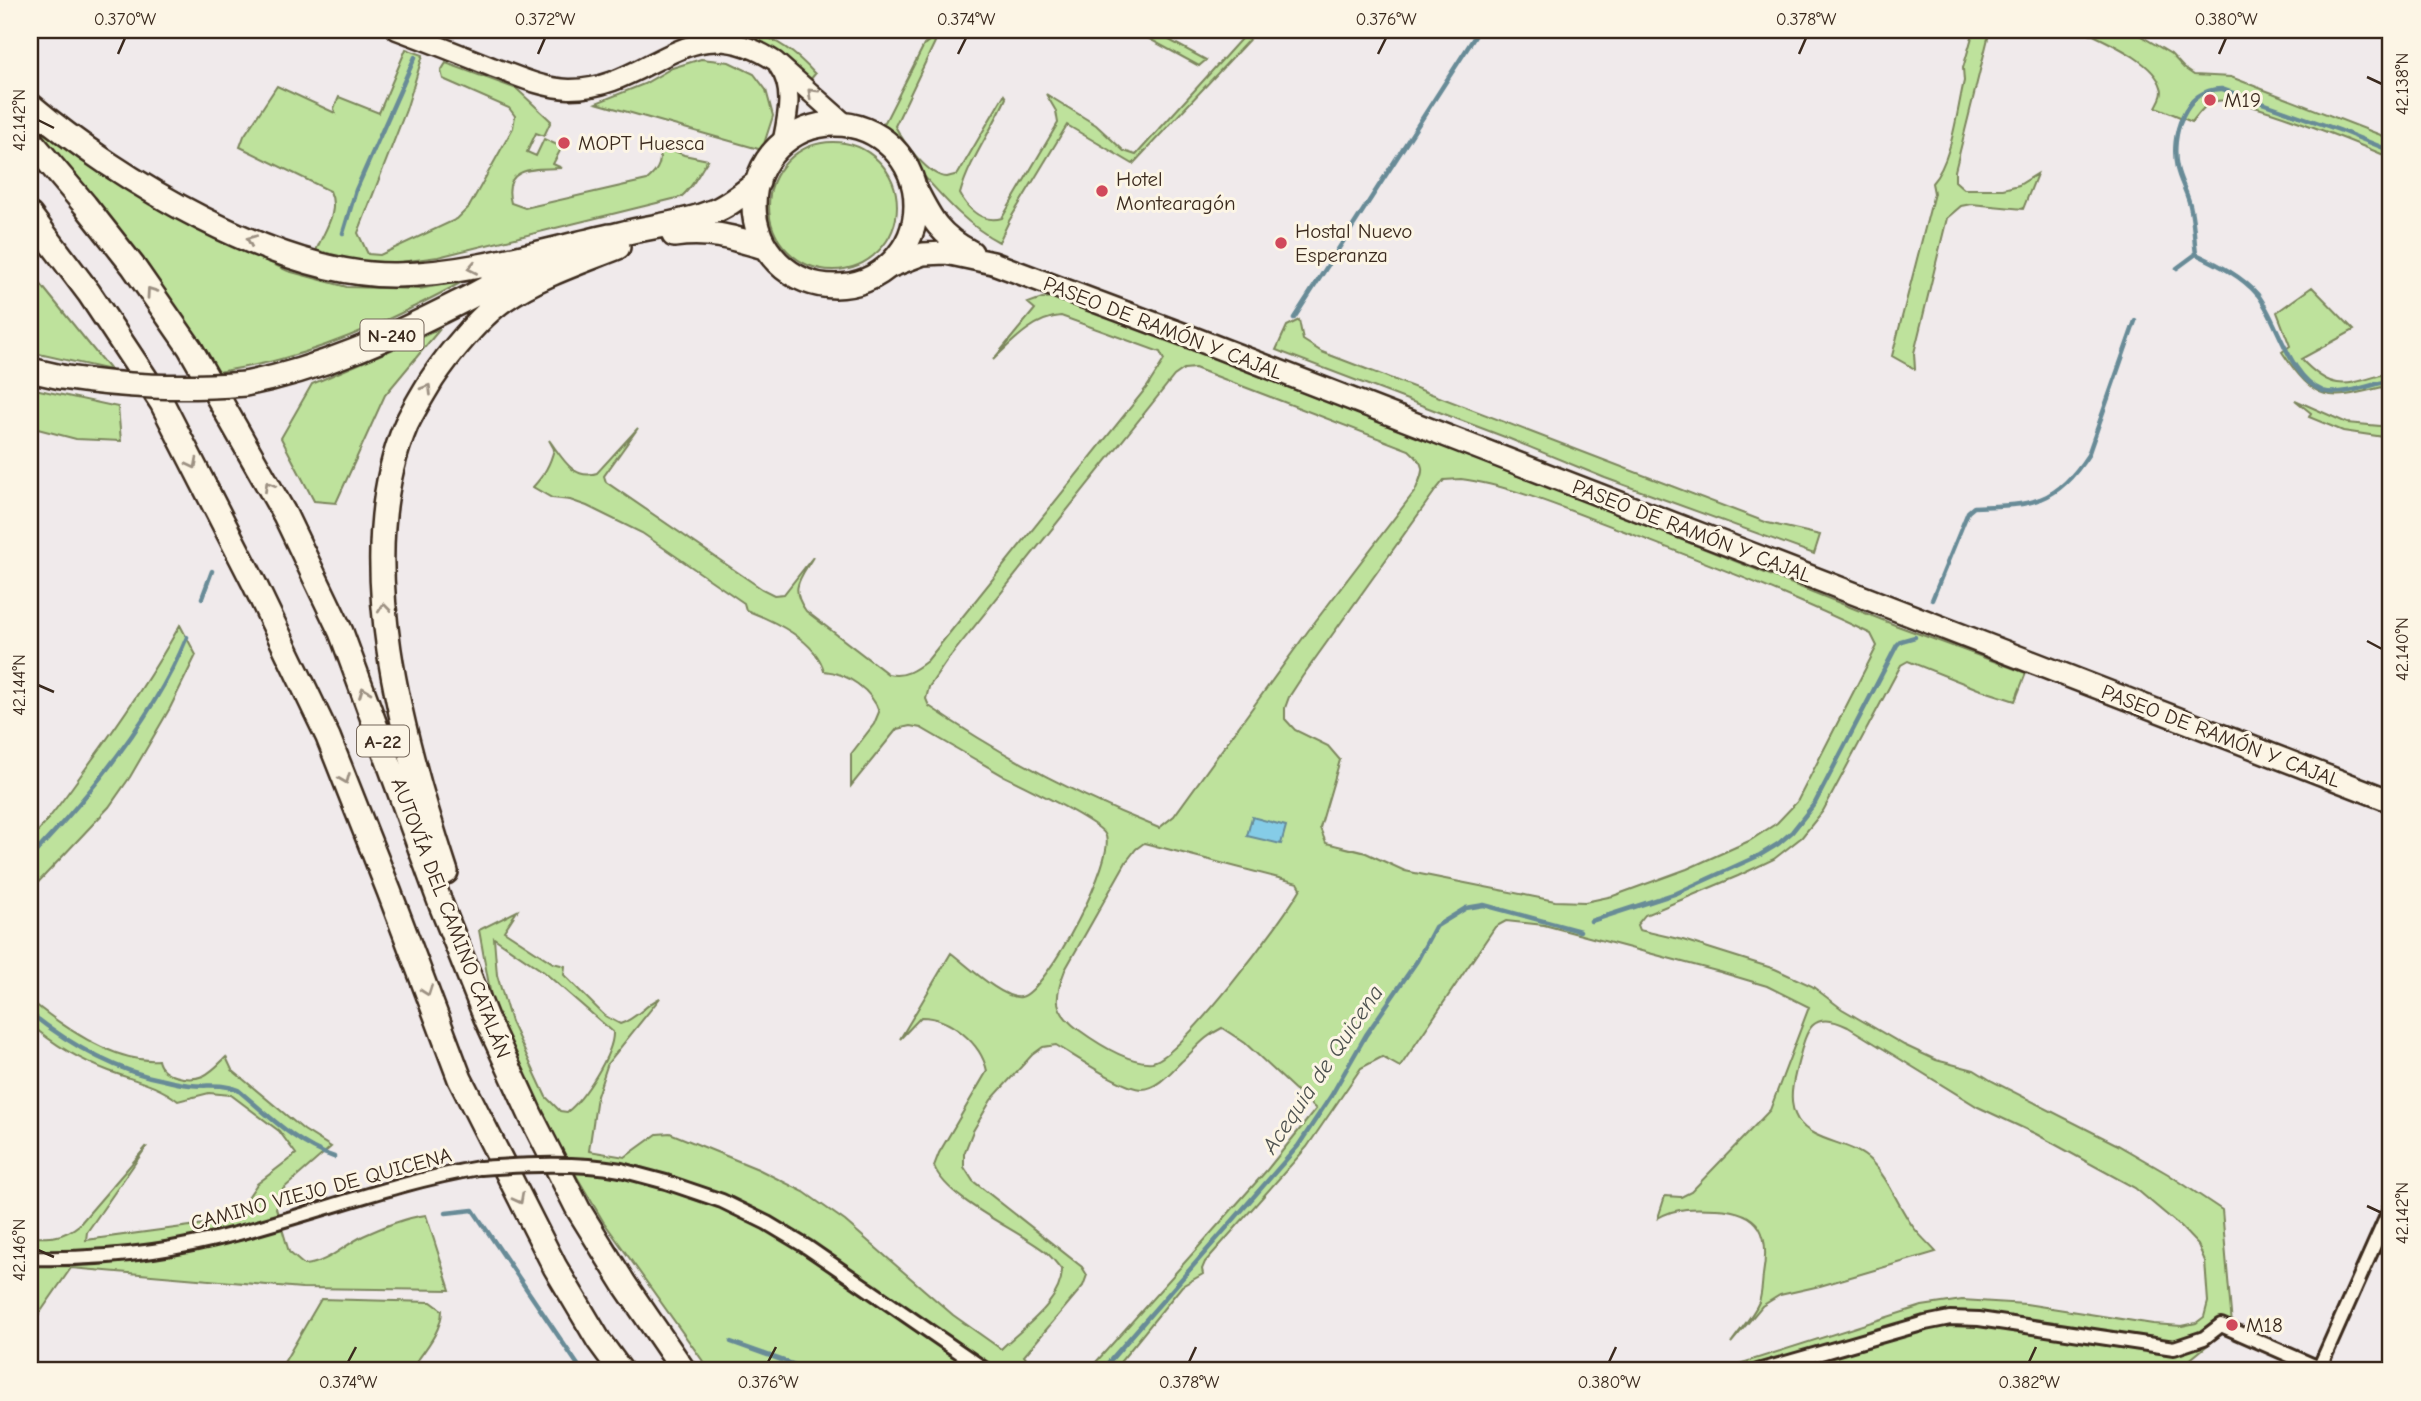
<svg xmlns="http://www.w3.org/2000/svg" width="2421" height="1401" font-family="'Comic Neue',sans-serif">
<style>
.green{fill:#bee29c;stroke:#7c865d;stroke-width:2;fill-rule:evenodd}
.water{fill:#85cce7;stroke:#678b97;stroke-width:2}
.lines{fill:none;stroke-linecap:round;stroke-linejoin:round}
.stream{stroke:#678b97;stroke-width:4.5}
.street-casing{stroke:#3b2a1e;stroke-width:18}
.secondary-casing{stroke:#3b2a1e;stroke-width:23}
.primary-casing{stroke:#3b2a1e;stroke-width:26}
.highway-casing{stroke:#3b2a1e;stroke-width:28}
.street{stroke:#fcf5e5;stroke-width:12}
.secondary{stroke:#fcf5e5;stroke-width:18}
.primary{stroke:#fcf5e5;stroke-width:21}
.highway{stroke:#fcf5e5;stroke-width:23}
.street-bridge-casing{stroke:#3b2a1e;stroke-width:18;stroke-linecap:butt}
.highway-bridge-casing{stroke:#3b2a1e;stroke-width:28;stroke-linecap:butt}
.street-bridge{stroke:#fcf5e5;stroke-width:12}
.highway-bridge{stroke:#fcf5e5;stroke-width:23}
.oneway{stroke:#9c9082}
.ticks{fill:none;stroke:#3b2a1e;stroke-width:2.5}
.poi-dot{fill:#d1495b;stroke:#fcf5e5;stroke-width:2.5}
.labels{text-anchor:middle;stroke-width:6;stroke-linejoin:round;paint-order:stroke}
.shield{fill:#fcf5e5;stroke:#75675a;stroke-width:2}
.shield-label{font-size:19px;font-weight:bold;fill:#3b2a1e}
.poi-label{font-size:21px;fill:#3b2a1e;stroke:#fcf5e5;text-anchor:start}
.street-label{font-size:21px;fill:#3b2a1e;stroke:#fcf5e5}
.water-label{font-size:23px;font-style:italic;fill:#4e5250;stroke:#fcf5e5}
.neatline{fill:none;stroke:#3b2a1e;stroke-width:2.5}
.ticks-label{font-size:18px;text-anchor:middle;fill:#3b2a1e}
</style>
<rect width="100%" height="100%" fill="#f0eaeb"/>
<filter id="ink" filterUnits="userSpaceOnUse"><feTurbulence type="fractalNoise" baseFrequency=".0143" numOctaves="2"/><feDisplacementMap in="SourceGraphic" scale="14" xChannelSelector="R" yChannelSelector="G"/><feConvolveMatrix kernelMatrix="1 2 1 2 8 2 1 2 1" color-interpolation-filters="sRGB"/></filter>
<g filter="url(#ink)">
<path class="green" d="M 731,30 C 765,30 793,49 815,74 L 810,80 L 763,43 L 730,33 Z
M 1133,30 L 1151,30 L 1206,60 L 1199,66 Z
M 1249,30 L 1258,30 L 1133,164 L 1067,125 L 1009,221 L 999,242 C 947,215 919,161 873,126 L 885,122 L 924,45 L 931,39 L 935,42 L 895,126 C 903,141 928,177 947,177 C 951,176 955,175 958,174 L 1004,95 L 1006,98 C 992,130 969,161 960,194 C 969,211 983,223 1002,218 L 1058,123 L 1056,111 L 1046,94 L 1096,125 L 1124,151 L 1136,155 Z
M 1974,30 L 1990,30 L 1955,171 L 1955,181 L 1964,189 L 2003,189 L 2019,185 L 2037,174 L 2023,209 L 1971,204 L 1961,206 L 1947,218 L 1914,353 L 1915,369 L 1892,356 L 1934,193 L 1932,183 C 1952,161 1957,110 1964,81 L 1963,68 Z
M 2083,30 L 2131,30 L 2171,54 L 2184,68 L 2194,75 L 2231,77 L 2391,139 L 2391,158 C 2363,146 2240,95 2216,101 C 2205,104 2199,113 2192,122 L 2156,107 C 2159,101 2164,94 2161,87 C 2154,61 2105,41 2083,30 Z
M 406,49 L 423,55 L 406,110 L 358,233 L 368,254 L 380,255 L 457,219 L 469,207 L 513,128 L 515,116 L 509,108 L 443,79 L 441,71 L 446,63 L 517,89 L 551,121 L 544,136 L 536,133 L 527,152 L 536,156 L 544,139 L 562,147 L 553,164 L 562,168 C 537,169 501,165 511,203 L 525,208 L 647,180 C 660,169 661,162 660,145 L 684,155 L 708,160 C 698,174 694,186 681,197 L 438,257 L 386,264 L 352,261 L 316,251 C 323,232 340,213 330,191 L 240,147 L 244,136 L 277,86 L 335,113 L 334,108 L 339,97 L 379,113 Z
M 701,59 L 729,62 L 754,74 L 766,90 L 773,116 L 762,150 L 596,103 L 644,84 L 672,68 Z
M 30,116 L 104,173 L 208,234 L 288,271 L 347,287 L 419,289 L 464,281 C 406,312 345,342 281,359 C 261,365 239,368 218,372 C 162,285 97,206 30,128 Z
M769 206a64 64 0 1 1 128 0a64 64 0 1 1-128 0Z
M 30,271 L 110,370 L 30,352 Z
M 2312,287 L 2354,330 L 2301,359 C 2335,395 2348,384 2391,372 L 2391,385 C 2332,399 2319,408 2282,352 L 2290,346 L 2277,312 Z
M 1055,297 L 1597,506 L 1895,625 L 2026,673 L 2015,701 L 1978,689 L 1908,661 L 1901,665 L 1823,811 L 1802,837 L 1774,859 L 1738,876 L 1645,915 L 1637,925 L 1639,930 L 1683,940 L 1775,969 L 1812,986 L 1842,1009 L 1904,1045 L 1936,1060 L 1974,1070 L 1992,1081 L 2116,1144 L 2168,1174 L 2222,1210 L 2232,1325 L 2176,1371 L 1717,1371 L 1922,1306 L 1962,1300 L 2026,1304 L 2153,1324 L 2182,1326 L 2196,1323 L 2204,1317 L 2208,1302 L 2205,1261 L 2198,1245 L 2180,1226 L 2135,1188 L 2036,1134 L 1978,1107 L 1848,1027 C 1810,1008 1806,1032 1798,1063 C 1793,1081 1787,1103 1798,1120 C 1813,1143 1852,1141 1871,1161 C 1890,1180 1898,1207 1914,1228 C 1921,1237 1929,1244 1936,1252 L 1820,1286 L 1780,1295 L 1762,1306 L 1731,1343 C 1740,1330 1753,1316 1759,1302 C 1762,1294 1762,1283 1763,1275 C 1770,1235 1762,1211 1716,1209 C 1695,1208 1677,1207 1658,1218 L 1665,1196 L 1681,1197 L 1691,1192 L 1770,1110 L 1809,1007 L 1767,986 L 1720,972 L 1544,925 L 1506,921 L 1495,927 L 1400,1067 L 1382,1057 L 1361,1068 L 1307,1147 L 1205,1262 L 1202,1269 L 1203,1274 L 1182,1286 L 1113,1371 L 1088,1371 L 1267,1170 L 1316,1109 L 1245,1043 L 1222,1028 C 1202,1038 1197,1048 1181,1062 C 1171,1072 1157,1089 1142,1089 C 1123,1089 1075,1056 1056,1045 L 1043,1047 L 1032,1055 L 991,1100 L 973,1131 L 964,1154 L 964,1167 L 973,1181 L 1082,1267 L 1087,1275 L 1083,1286 L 1024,1356 L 1032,1366 L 1041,1371 L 710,1371 L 603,1221 L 561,1150 L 496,1024 L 479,930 L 517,911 L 504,931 L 553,963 L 565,966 L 564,975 L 605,1016 L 620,1024 C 636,1019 645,1005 660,998 L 608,1063 L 597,1096 L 589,1151 L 625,1157 L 657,1134 L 670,1133 L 758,1169 L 804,1192 L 845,1221 L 953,1315 L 1001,1349 C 1023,1327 1061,1304 1062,1270 C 1057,1265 1053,1258 1047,1253 C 1017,1229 948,1201 934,1166 L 939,1153 L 987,1071 C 981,1043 950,1017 921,1017 L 900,1039 L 951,953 C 966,964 1003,1000 1021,997 C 1046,993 1119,854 1105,834 C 1096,820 1024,786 1004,776 C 976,760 949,744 921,728 L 910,726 L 897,729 L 851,786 L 851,754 L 874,724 L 879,712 C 872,690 847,673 824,671 C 816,640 774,621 746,610 L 744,603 L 642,533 L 587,506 L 570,500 L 552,498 L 533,487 C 544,475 550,465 554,449 L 549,440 C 562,457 573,481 597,473 L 638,428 L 604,476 L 606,482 L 762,589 L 774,595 L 784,594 L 813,557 C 800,579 789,588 806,611 L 888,674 C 904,678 915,670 927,661 L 1147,387 L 1164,360 L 1160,352 L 1061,316 C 1033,318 1012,342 993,360 L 1035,309 L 1028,303 L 1042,298 ZM 1195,368 L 1409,450 C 1427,466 1424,470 1415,491 L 1308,631 L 1174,816 L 1159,828 C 1078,796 1001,755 929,706 L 926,699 L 929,687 L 946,662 L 1174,376 L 1184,369 ZM 1461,479 C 1511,485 1575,513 1624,531 C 1707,563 1791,595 1871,634 L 1877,646 L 1797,802 L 1777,823 L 1749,841 L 1687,869 L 1613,896 L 1585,902 L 1555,901 L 1405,871 L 1366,853 L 1326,843 L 1320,828 L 1340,760 L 1328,746 L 1295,730 L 1285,719 L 1285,708 L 1289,697 L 1302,677 L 1435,491 L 1444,480 ZM 1144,843 L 1298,883 L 1301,888 C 1285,918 1179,1059 1152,1062 C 1128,1064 1097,1043 1079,1030 C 1053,1011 1054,998 1065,970 L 1126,862 L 1136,849 ZM 494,938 L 544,972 L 613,1032 C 614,1053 584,1099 567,1112 L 560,1111 L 546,1097 L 511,1022 L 497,975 Z
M 1299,320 L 1303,340 L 1322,352 L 1768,523 L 1820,535 L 1814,554 L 1605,478 L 1510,439 L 1276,350 L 1287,326 Z
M 440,329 L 385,395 L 336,503 L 314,501 L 281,438 L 312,384 Z
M 30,388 L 118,407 L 121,441 L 76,439 L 30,427 Z
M 2295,400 L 2347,423 L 2391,427 L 2391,438 L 2343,431 L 2309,417 L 2311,413 Z
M 180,625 L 196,655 L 170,708 L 130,777 L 109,807 L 30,891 L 30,840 C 51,818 68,793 86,768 C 120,722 152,675 180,625 Z
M 30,1000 C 62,1026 115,1063 158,1060 C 161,1076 188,1082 203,1076 C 212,1072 219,1064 226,1057 L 232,1070 L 304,1130 L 331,1147 L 283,1189 L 276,1208 L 289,1252 L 304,1265 C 326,1264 343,1246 363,1236 C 383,1227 404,1218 426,1215 L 450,1290 L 302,1288 L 71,1268 L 30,1327 L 30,1303 L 33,1287 L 30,1279 L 30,1237 C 50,1238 63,1238 79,1225 L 147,1146 L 87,1232 L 86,1240 L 220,1222 L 234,1218 L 257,1184 L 296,1154 L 279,1131 L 231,1095 L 209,1093 L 178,1101 C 158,1085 133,1080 109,1071 C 80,1060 53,1044 30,1024 Z
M 321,1299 L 431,1302 L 442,1310 C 442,1332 422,1353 410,1371 L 279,1371 Z"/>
<path class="water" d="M 1252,817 L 1286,826 L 1281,844 L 1247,836 Z"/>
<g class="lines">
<path class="stream" d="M 343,233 L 356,190 L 415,57
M 2196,254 C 2194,239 2194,224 2191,210 C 2189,195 2180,182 2177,168 C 2170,136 2184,88 2222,89 L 2339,130 L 2391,151
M 2196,254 C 2217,264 2242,276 2258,295 C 2278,321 2289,378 2323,391 C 2340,397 2374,384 2391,380
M 2177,268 L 2196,254
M 1294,318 L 1479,30
M 202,598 L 212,571
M 1932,600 L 1968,512 L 1974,507 C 2030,505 2055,506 2088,455 L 2135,321
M 30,858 C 90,795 154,718 187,637
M 1591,921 L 1677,893 L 1760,855 L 1778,844 L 1792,832 L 1815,803 L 1897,645 L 1901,641 L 1915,637
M 30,1013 C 68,1043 115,1071 164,1080 C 172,1082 181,1084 190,1085 C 207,1087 221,1083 238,1090 C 267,1114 297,1145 334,1157
M 446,1213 L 473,1210 L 582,1371
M 731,1342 L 812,1371
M 1101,1371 L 1298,1146 L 1331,1096 L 1366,1035 L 1417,961 L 1435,927 L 1466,908 L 1484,905 L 1580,931"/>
<defs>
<path id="street" d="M 621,1170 L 666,1182 L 722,1201 L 767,1223 L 807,1247 L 987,1371
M 30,1258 C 71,1259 112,1257 153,1251 C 264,1235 368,1187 479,1168
M 1758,1371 L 1925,1323 L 1950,1318 L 1979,1319 L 2174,1348 L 2204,1338 L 2221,1325 L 2319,1368
M 2318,1371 L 2391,1207"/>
<path id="secondary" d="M 397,30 C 429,42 460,54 492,67 C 517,76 542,88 569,89 C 650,90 688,4 775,61 L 847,125
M 779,67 C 795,89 787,119 782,144"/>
<path id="primary" d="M 913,183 C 930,216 937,234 972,252
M 889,267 L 923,254 L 946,253 L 993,263 L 1196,339 L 2391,801"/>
<path id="highway" d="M 30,105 C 117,179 280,277 396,275 C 469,274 539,252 610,236
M754 205a81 81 0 1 1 162 0a81 81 0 1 1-162 0Z
M 30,140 L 85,205 L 133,266 L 190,348 L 285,515 L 341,632 L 441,905 L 486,1018 L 531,1116 L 578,1209 L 625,1285 L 684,1371
M 30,215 L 89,293 L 162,403 L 254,583 L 328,737 L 389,891 L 460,1079 L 555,1267 L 599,1341 L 621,1371
M 674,235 C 708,230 731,237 764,247
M 596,241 C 634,227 675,227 712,212 C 729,206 743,193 758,182
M 30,370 L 61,377
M 245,384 C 321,369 387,339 456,304 C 483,291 510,273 538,263
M 446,872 C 403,742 350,557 406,425 C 413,410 423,394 432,379 C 448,355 479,317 503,300 C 538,276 578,263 618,247"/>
</defs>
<use href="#street" class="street-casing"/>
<use href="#secondary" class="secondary-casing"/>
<use href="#primary" class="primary-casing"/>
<use href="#highway" class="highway-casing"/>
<use href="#street" class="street"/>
<use href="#secondary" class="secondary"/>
<use href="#primary" class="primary"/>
<use href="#highway" class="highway"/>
<defs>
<path id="street-bridge" d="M 479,1168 C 527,1165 573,1162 621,1170"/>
<path id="highway-bridge" d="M 61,377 C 126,387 179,389 245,384"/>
</defs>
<use href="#street-bridge" class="street-bridge-casing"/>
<use href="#highway-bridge" class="highway-bridge-casing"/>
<use href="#street-bridge" class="street-bridge"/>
<use href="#highway-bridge" class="highway-bridge"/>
</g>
<defs><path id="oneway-chevron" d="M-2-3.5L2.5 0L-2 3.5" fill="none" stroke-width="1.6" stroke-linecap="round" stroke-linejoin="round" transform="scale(1.75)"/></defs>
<g class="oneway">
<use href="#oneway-chevron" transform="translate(812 93) rotate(-136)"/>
<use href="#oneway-chevron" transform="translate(251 240) rotate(-157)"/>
<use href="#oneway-chevron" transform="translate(472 268) rotate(169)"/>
<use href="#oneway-chevron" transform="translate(151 292) rotate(-125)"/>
<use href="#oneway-chevron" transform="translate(427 389) rotate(-59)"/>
<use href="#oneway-chevron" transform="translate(193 464) rotate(63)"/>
<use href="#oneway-chevron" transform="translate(269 486) rotate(-120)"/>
<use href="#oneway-chevron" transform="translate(384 608) rotate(-96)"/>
<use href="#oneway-chevron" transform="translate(364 692) rotate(-111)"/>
<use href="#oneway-chevron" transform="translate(345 779) rotate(68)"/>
<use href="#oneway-chevron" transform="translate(427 991) rotate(70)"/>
<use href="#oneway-chevron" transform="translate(519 1199) rotate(62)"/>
</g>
</g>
<path class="ticks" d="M 118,54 L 125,38M 538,54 L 545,38M 958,54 L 966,38M 1378,54 L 1386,38M 1799,54 L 1806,38M 2219,54 L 2226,38M 2367,77 L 2382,84M 38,120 L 54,128M 2367,641 L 2382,649M 38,685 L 54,692M 2367,1206 L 2382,1213M 38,1250 L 54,1257M 348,1362 L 356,1347M 768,1362 L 776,1347M 1189,1362 L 1196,1347M 1609,1362 L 1616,1347M 2029,1362 L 2036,1347"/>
<g class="poi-dot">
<circle cx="2210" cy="100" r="7"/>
<circle cx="564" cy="143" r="7"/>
<circle cx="1102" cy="191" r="7"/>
<circle cx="1281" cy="243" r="7"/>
<circle cx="2232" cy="1325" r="7"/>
</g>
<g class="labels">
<g class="shield">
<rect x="360.5" y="319.5" width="63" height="31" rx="5"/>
<rect x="357" y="725.5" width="52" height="31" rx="5"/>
</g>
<g class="shield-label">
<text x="392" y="342">N-240</text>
<text x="383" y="748">A-22</text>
</g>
<g class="poi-label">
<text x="2224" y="107">M19</text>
<text x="578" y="150">MOPT Huesca</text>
<text x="1116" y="186">Hotel<tspan x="1116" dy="24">Montearagón</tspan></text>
<text x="1295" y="238">Hostal Nuevo<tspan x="1295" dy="24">Esperanza</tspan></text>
<text x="2246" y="1332">M18</text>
</g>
<g class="street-label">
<text transform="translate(1163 328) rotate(21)" y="7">PASEO DE RAMÓN Y CAJAL</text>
<text transform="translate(1692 531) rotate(21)" y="7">PASEO DE RAMÓN Y CAJAL</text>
<text transform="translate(2221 736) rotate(21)" y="7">PASEO DE RAMÓN Y CAJAL</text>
<text transform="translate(451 918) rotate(69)" y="7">AUTOVÍA DEL CAMINO CATALÁN</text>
<text transform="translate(321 1189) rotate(-15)" y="7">CAMINO VIEJO DE QUICENA</text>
</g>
<g class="water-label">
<text transform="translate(1322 1069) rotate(-56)" y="8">Acequia de Quicena</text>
</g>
</g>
<rect width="2421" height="1401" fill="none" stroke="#fcf5e5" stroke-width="77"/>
<rect x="38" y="38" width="2344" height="1324" class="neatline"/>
<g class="ticks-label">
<text x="125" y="25">0.370°W</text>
<text x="545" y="25">0.372°W</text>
<text x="966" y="25">0.374°W</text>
<text x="1386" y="25">0.376°W</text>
<text x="1806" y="25">0.378°W</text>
<text x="2226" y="25">0.380°W</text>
<text transform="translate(2402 84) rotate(-90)" y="6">42.138°N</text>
<text transform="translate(19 120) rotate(-90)" y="6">42.142°N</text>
<text transform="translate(2402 649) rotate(-90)" y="6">42.140°N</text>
<text transform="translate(19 685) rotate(-90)" y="6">42.144°N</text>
<text transform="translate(2402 1213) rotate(-90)" y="6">42.142°N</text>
<text transform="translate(19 1250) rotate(-90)" y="6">42.146°N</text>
<text x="348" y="1388">0.374°W</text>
<text x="768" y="1388">0.376°W</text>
<text x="1189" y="1388">0.378°W</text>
<text x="1609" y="1388">0.380°W</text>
<text x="2029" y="1388">0.382°W</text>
</g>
</svg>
